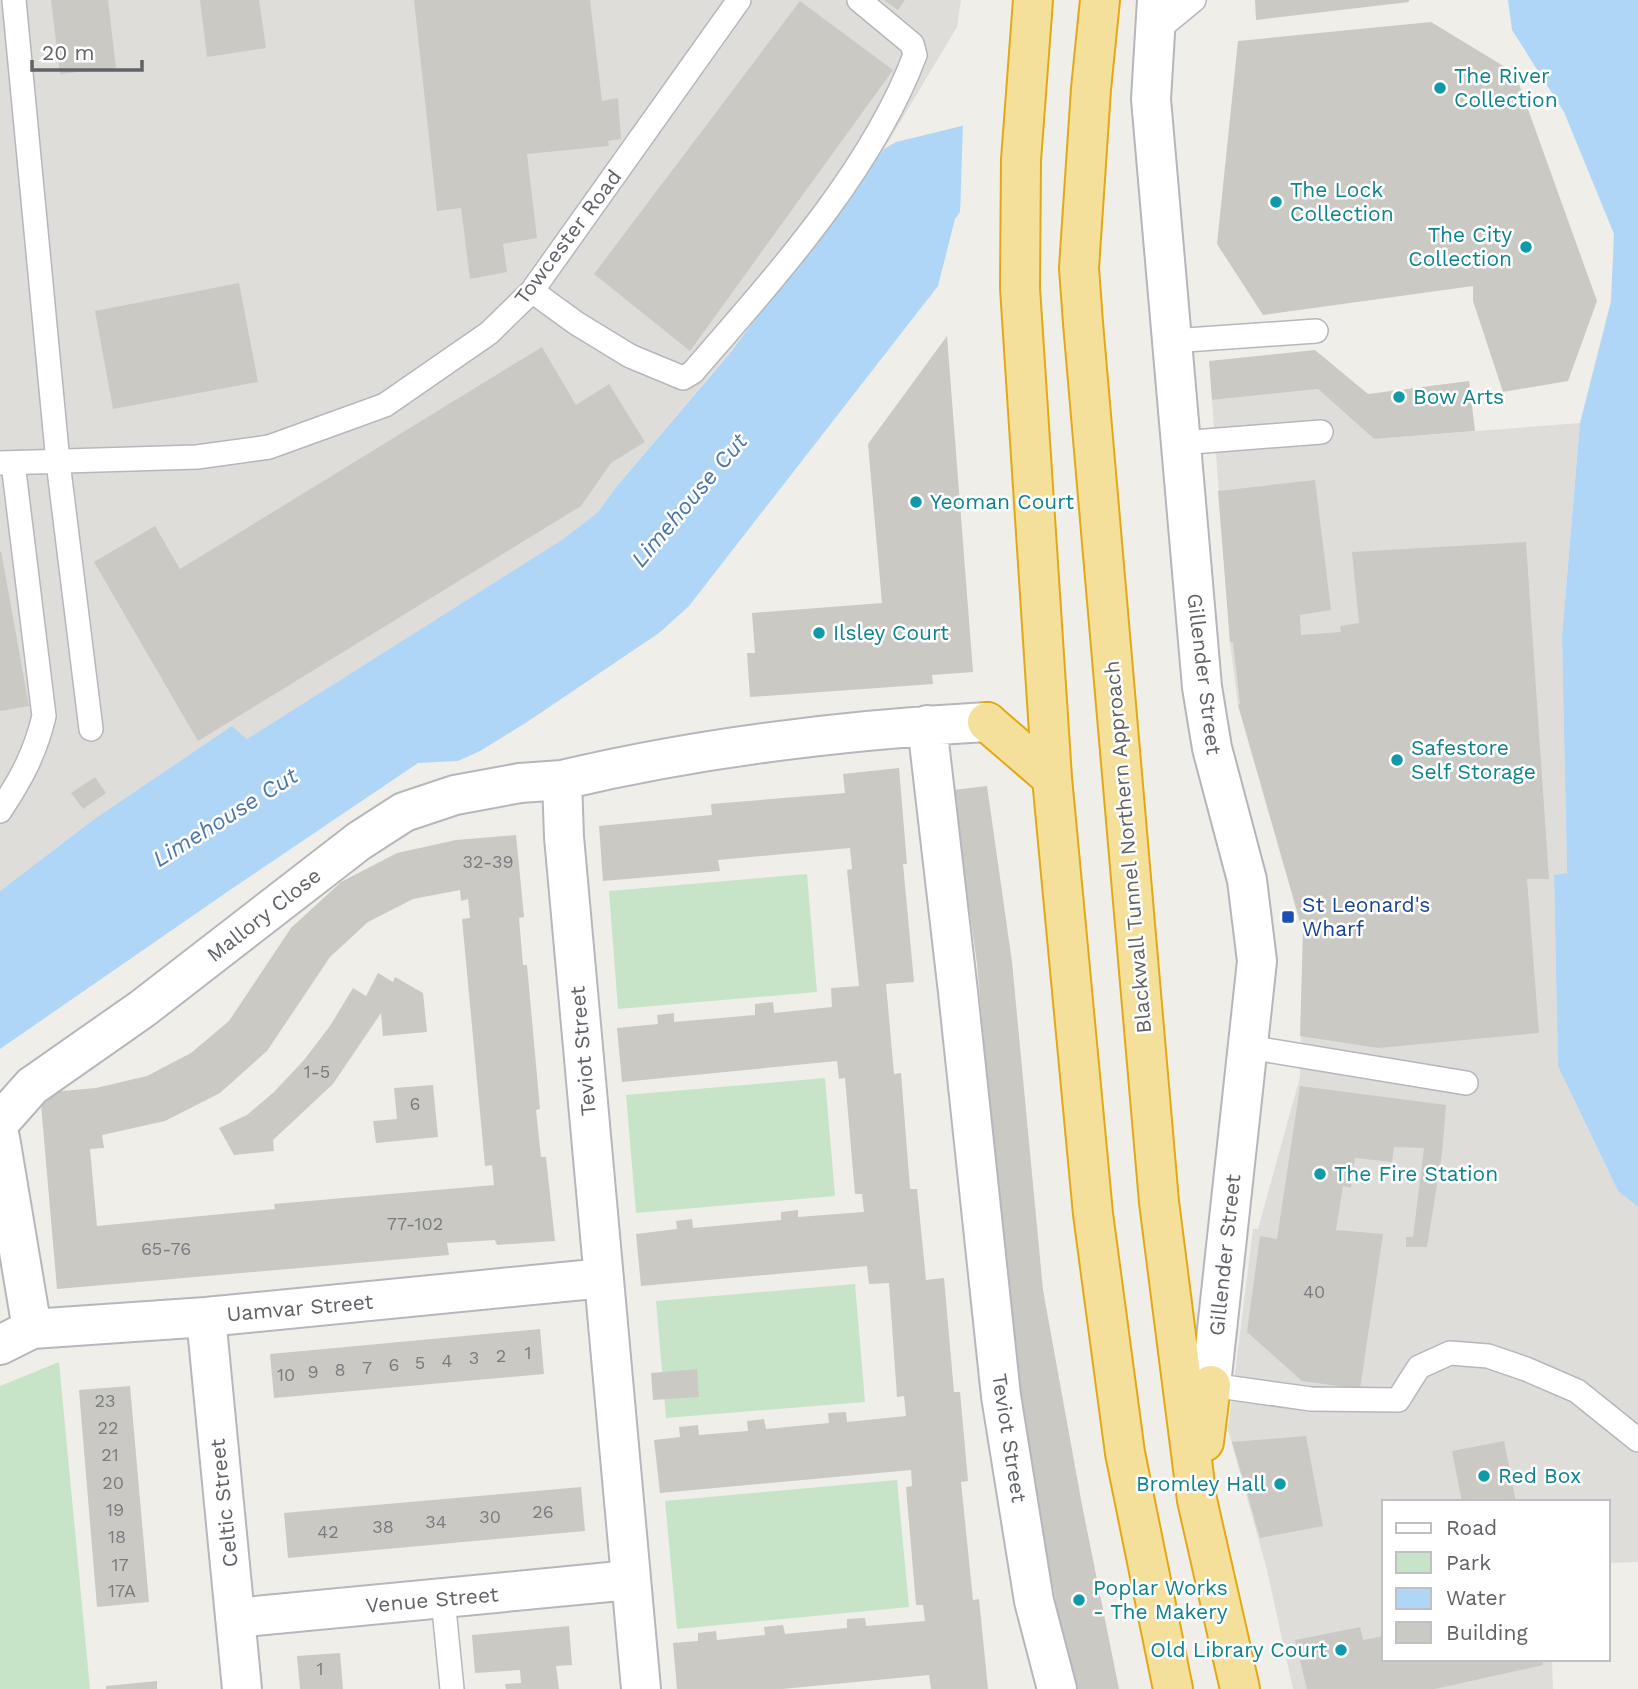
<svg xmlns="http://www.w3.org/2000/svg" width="1638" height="1689" font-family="'Work Sans',sans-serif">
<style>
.industrial{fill:#dfddda}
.green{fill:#c7e4c8}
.water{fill:#b0d6f7}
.pier{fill:#f0eee8}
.building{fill:#cbc9c4;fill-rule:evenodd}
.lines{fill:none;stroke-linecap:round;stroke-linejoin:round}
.lane-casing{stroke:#b5b7bb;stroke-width:26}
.street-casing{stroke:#b5b7bb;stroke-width:42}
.secondary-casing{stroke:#b4b6ba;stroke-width:42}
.highway-casing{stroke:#e2a915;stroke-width:42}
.lane{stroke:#fff;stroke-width:23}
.street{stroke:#fff;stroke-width:38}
.secondary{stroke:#fff;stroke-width:38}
.highway{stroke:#f4e09b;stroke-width:38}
.culture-dot{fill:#0f9aa8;stroke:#fff;stroke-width:2.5}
.transit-dot{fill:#1a4fb4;stroke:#fff;stroke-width:2.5}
.labels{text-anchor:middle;stroke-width:5;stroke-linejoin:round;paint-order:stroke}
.number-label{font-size:18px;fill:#7a7c7e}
.culture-label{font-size:21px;fill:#0d838f;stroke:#fff;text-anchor:start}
.street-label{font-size:21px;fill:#5f6266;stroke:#fff}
.transit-label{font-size:21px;fill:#164399;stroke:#fff;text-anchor:start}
.water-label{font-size:23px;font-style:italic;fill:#4c77a9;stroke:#fff}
</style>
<rect width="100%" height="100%" fill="#f0eee8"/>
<path class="industrial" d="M 0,0 L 961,0 L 957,27 L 884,149 L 729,353 L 617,486 L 598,512 L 566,538 L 247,739 L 232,727 L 93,820 L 0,891 Z
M 1318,389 L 1374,439 L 1580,423 L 1562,636 L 1567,874 L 1554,876 L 1558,1065 L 1618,1191 L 1638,1207 L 1638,1562 L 1608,1563 L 1608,1502 L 1384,1502 L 1384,1659 L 1552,1659 L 1553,1689 L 1293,1689 L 1267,1570 L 1228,1429 L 1253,1229 L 1258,1229 L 1300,1077 L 1303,933 L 1238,705 L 1230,642 L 1212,400 Z"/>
<path class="green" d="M 807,874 L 817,992 L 618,1009 L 609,891 Z
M 825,1078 L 835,1196 L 636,1213 L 626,1095 Z
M 855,1284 L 865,1402 L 666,1418 L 656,1301 Z
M 59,1362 L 90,1689 L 0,1689 L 0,1386 Z
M 897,1480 L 909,1607 L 677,1629 L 665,1501 Z"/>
<path class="water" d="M 1508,0 L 1638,0 L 1638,1207 L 1618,1191 L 1558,1066 L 1554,875 L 1567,873 L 1562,636 L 1580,423 L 1611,301 L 1614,234 L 1564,112 L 1512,30 Z
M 970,124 L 960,212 L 955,219 L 938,286 L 689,606 L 659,633 L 527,722 L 480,751 L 458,761 L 418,763 L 230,890 L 0,1049 L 0,891 L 93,820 L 232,726 L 247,739 L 565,538 L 598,512 L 617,486 L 729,354 L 884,149 L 896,142 Z"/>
<path class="pier" d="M 1090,0 L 1176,0 L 960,218 L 963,122 L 968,121 Z"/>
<path class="building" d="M 51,0 L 108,0 L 116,68 L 60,74 Z
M 200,0 L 259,0 L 266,48 L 207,57 Z
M 414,0 L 590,0 L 602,101 L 618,98 L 621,139 L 608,141 L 609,146 L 527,154 L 537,238 L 503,244 L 507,272 L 470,279 L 461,208 L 437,211 Z
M 884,0 L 905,0 L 898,10 Z
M 1255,0 L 1409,0 L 1409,2 L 1256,20 Z
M 800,1 L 893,70 L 690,351 L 594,274 Z
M 1431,22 L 1515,73 L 1597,301 L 1568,381 L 1503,392 L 1473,301 L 1473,286 L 1263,315 L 1217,244 L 1238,41 Z
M 239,283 L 258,382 L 113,409 L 95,311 Z
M 947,336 L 973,672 L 932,675 L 933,684 L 750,697 L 747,653 L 755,653 L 752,613 L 882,603 L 868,444 Z
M 542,347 L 576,405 L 609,384 L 645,442 L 611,463 L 581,506 L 198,741 L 94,562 L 155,526 L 180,569 Z
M 1315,350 L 1368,394 L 1469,381 L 1475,431 L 1374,439 L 1318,389 L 1212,400 L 1209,361 Z
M 1315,480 L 1331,610 L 1300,615 L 1301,635 L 1341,632 L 1340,626 L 1359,623 L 1352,552 L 1526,542 L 1549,879 L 1527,879 L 1539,1033 L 1378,1048 L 1300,1036 L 1303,932 L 1238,705 L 1240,704 L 1233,642 L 1230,642 L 1218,491 Z
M 1,551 L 29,706 L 0,711 L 0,552 Z
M 899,768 L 907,864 L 903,864 L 914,982 L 886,984 L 894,1074 L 901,1073 L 910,1189 L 917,1189 L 926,1280 L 944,1278 L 954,1392 L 960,1392 L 968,1481 L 961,1482 L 973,1600 L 979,1599 L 988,1689 L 931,1689 L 929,1675 L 782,1689 L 677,1689 L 673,1643 L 698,1641 L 698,1633 L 716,1631 L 717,1640 L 765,1635 L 764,1627 L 783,1625 L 785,1634 L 847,1628 L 847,1619 L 865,1618 L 866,1626 L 925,1621 L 923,1605 L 916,1605 L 906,1487 L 912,1486 L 911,1470 L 660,1493 L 654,1440 L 680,1437 L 679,1427 L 698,1425 L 699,1435 L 748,1431 L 747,1421 L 764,1419 L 766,1429 L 829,1423 L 828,1413 L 846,1412 L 847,1422 L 906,1416 L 904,1396 L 897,1397 L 889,1283 L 869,1284 L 867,1266 L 641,1286 L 636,1234 L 677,1229 L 676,1221 L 692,1219 L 693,1228 L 781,1220 L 781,1212 L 798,1210 L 798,1217 L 864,1212 L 862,1194 L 855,1194 L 845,1078 L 839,1079 L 837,1061 L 622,1082 L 617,1028 L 658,1024 L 657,1015 L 674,1013 L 674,1022 L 755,1015 L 755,1004 L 773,1002 L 774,1013 L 832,1007 L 831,988 L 859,986 L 847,870 L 852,869 L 850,848 L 718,860 L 720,871 L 603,881 L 599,826 L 712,815 L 711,804 L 845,793 L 843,774 Z
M 95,777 L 106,793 L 83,809 L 71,793 Z
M 987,786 L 1012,962 L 1043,1290 L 1082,1505 L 1119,1689 L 1072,1689 L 1039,1513 L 1006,1293 L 977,964 L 953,790 Z
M 516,835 L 524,917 L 519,918 L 523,965 L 527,965 L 540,1109 L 536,1110 L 541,1157 L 546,1157 L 555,1241 L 497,1245 L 495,1240 L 447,1243 L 449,1255 L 57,1289 L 40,1093 L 96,1088 L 147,1076 L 191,1053 L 229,1021 L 291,928 L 341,882 L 397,853 L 456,840 ZM 460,890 L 461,901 L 468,899 L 470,918 L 462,919 L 485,1166 L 492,1165 L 494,1185 L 274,1204 L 275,1209 L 97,1226 L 90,1149 L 104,1148 L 102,1135 L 165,1121 L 220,1093 L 267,1051 L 330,957 L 368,922 L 413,899 Z
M 378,973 L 393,982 L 395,977 L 423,993 L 427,1032 L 383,1036 L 381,1013 L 333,1084 L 273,1140 L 274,1151 L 234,1155 L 219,1128 L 247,1115 L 274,1092 L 304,1060 L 330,1026 L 353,988 L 366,996 Z
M 433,1085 L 438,1137 L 376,1143 L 373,1121 L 397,1119 L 394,1088 Z
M 1300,1086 L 1446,1105 L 1442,1153 L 1427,1247 L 1406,1247 L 1406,1237 L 1413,1237 L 1424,1148 L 1394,1147 L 1392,1162 L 1355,1158 L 1351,1188 L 1343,1186 L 1336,1230 L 1383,1234 L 1360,1389 L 1302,1381 L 1247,1332 L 1260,1236 L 1277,1239 Z
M 540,1329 L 544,1374 L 274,1398 L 270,1354 Z
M 697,1369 L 699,1397 L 653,1400 L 651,1373 Z
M 130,1386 L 149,1602 L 97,1607 L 79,1390 Z
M 1306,1436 L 1323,1526 L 1260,1538 L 1232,1442 Z
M 1504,1441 L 1516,1502 L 1462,1502 L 1452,1451 Z
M 581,1487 L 585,1531 L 288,1558 L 284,1513 Z
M 569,1626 L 572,1665 L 556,1666 L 559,1689 L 506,1689 L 505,1684 L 521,1683 L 520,1670 L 475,1673 L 472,1635 Z
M 1360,1627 L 1363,1640 L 1384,1636 L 1384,1659 L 1542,1659 L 1543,1665 L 1435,1689 L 1307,1689 L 1295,1640 Z
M 340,1653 L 343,1689 L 300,1689 L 297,1656 Z
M 157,1681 L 157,1689 L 106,1689 L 106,1686 Z"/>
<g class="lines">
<defs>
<path id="lane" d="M 14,0 L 58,462 L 91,729
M 1154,33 L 1194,0
M 532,291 L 576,323 L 630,356 L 683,378 L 693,372 C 774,278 871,172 915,55 L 912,44 L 859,0
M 1172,341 L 1316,331
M 1180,443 L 1321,432
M 0,463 L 197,457 L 269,447 L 385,405 L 489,333 L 532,291 L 739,0
M 0,811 C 21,779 35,754 44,716 L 13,463
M 1248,1047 L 1466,1083
M 1211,1385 L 1311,1399 L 1398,1400 L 1419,1367 L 1450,1353 L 1488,1356 L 1526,1369 L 1577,1391 L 1638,1440
M 443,1599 L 452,1689"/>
<path id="street" d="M 927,725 L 958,992 L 1001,1396 L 1034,1601 L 1057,1689
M 0,1122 L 32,1086 L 142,1009 L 359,841 L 404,812 L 455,795 L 520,783 L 562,780
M 0,1138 L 32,1329
M 206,1317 L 242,1689
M 0,1345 L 32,1329 L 206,1317 L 604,1278
M 235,1618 L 630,1580
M 641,1689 L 564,837 L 562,780 C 701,747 844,730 987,722"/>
<path id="secondary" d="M 1157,0 L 1151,99 L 1202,687 L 1212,748 L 1247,880 L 1257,961 L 1211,1385"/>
<path id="highway" d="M 1033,0 L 1021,160 L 1020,288 L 1052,778 L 1093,1214 L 1125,1453 L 1173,1689
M 1100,0 L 1091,89 L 1079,268 L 1083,323 L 1159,1202 L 1197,1500 L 1240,1689
M 987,722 L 1052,778
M 1204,1442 L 1211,1385"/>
</defs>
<use href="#lane" class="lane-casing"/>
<use href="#street" class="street-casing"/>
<use href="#secondary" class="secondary-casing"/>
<use href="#highway" class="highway-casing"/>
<use href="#lane" class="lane"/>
<use href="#street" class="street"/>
<use href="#secondary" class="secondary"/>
<use href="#highway" class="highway"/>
</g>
<g class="culture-dot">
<circle cx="1440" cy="88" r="7"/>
<circle cx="1276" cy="202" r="7"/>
<circle cx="1526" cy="247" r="7"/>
<circle cx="1399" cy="397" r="7"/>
<circle cx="916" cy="502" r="7"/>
<circle cx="819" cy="633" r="7"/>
<circle cx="1397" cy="760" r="7"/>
<circle cx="1320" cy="1174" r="7"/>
<circle cx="1484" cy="1476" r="7"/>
<circle cx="1280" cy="1484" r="7"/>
<circle cx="1079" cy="1600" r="7"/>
<circle cx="1341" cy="1650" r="7"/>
</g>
<rect class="transit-dot" x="1281" y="910" width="14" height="14" rx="3.5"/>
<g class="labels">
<g class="number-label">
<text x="488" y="868">32-39</text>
<text x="317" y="1078">1-5</text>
<text x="415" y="1110">6</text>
<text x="415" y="1230">77-102</text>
<text x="166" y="1255">65-76</text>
<text x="1314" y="1298">40</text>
<text x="528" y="1359">1</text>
<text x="501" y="1362">2</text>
<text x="474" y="1364">3</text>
<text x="447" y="1367">4</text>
<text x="420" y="1369">5</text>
<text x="394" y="1371">6</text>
<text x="367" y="1374">7</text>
<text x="340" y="1376">8</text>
<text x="313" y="1378">9</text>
<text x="286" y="1381">10</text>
<text x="105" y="1407">23</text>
<text x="108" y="1434">22</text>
<text x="110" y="1461">21</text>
<text x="113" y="1489">20</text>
<text x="115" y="1516">19</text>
<text x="543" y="1518">26</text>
<text x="490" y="1523">30</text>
<text x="436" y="1528">34</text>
<text x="383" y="1533">38</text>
<text x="328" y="1538">42</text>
<text x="117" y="1543">18</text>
<text x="120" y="1571">17</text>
<text x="122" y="1597">17A</text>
<text x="320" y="1675">1</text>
</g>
<g class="culture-label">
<text x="1454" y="83">The River<tspan x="1454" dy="24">Collection</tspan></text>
<text x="1290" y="197">The Lock<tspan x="1290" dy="24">Collection</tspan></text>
<text x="1512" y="242" text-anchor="end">The City<tspan x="1512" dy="24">Collection</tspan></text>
<text x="1413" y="404">Bow Arts</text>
<text x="930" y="509">Yeoman Court</text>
<text x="833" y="640">Ilsley Court</text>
<text x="1411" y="755">Safestore<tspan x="1411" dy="24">Self Storage</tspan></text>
<text x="1334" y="1181">The Fire Station</text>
<text x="1498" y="1483">Red Box</text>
<text x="1266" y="1491" text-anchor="end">Bromley Hall</text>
<text x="1093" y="1595">Poplar Works<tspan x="1093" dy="24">- The Makery</tspan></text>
<text x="1327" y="1657" text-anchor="end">Old Library Court</text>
</g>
<g class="street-label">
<text transform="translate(568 237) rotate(-53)" y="7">Towcester Road</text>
<text transform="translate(1204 674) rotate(83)" y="7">Gillender Street</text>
<text transform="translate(1128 847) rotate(-95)" y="7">Blackwall Tunnel Northern Approach</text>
<text transform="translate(264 915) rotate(-38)" y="7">Mallory Close</text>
<text transform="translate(583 1051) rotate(-95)" y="7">Teviot Street</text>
<text transform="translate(1225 1255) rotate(-84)" y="7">Gillender Street</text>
<text transform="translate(300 1308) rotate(-5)" y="7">Uamvar Street</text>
<text transform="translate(1009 1438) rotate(81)" y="7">Teviot Street</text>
<text transform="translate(224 1503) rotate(-96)" y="7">Celtic Street</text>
<text transform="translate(432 1600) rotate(-5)" y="7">Venue Street</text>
</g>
<g class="transit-label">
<text x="1302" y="912">St Leonard's<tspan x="1302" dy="24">Wharf</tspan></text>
</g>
<g class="water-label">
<text transform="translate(689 500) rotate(-50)" y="8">Limehouse Cut</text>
<text transform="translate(225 817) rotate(-32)" y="8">Limehouse Cut</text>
</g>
</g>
<rect x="1382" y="1500" width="228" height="161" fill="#ffffff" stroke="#bfc0c2" stroke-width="2"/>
<rect x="1396" y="1523" width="35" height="10" fill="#ffffff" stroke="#bfc0c2" stroke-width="2"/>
<text x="1446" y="1535" font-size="21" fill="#5f6266">Road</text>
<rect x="1396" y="1552" width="35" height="21" fill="#c7e4c8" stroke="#bfc0c2" stroke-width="2"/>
<text x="1446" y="1570" font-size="21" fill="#5f6266">Park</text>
<rect x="1396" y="1588" width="35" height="21" fill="#b0d6f7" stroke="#bfc0c2" stroke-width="2"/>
<text x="1446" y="1605" font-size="21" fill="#5f6266">Water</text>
<rect x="1396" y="1622" width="35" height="21" fill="#cbc9c4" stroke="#bfc0c2" stroke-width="2"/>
<text x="1446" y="1640" font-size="21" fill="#5f6266">Building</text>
<path d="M32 60v10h110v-10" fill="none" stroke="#5f6266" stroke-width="3.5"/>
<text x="42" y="60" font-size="21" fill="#5f6266" stroke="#ffffff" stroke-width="5" paint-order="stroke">20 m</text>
</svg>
